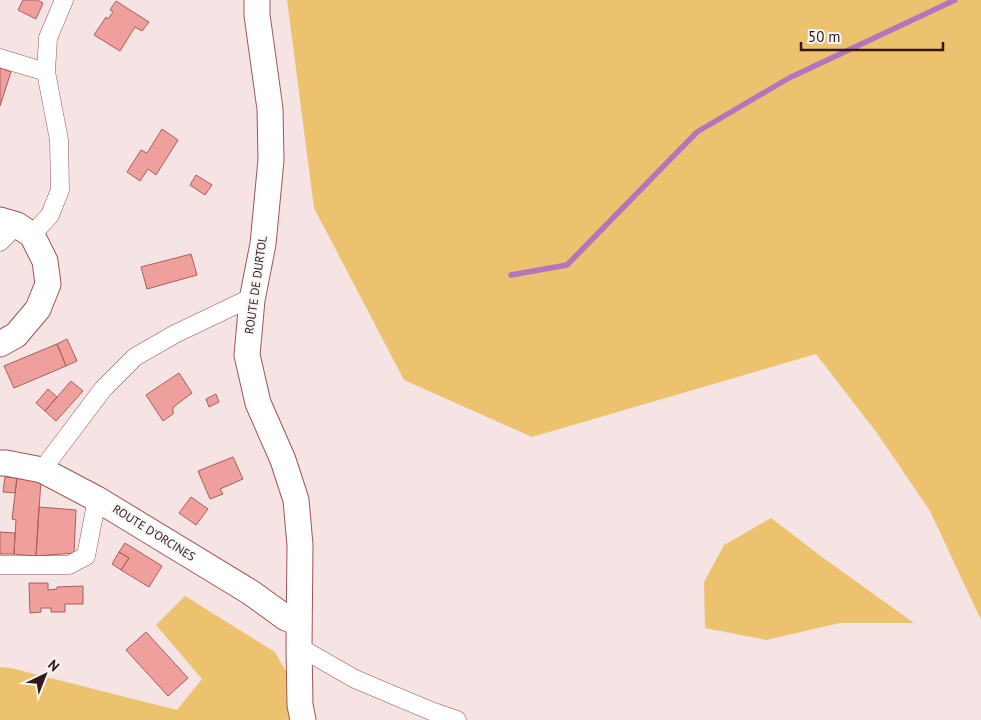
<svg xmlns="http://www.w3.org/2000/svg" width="981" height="720" font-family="'PT Sans',sans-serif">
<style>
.green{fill:#edc26f}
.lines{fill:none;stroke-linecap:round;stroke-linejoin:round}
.stream{stroke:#b375bb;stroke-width:5.5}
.building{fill:#f0a09c;stroke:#a85f5d}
.street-casing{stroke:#9e5654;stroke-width:19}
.secondary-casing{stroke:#9e5654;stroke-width:27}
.street{stroke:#fff;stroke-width:18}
.secondary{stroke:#fff;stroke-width:25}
.labels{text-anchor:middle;stroke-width:4.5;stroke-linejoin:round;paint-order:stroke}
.street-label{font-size:12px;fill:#351716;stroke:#f6f6f6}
</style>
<rect width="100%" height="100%" fill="#f5e4e3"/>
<path class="green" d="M 287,0 L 981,0 L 981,620 L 930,511 L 877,433 L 816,354 L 532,437 L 404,380 L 314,208 Z
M 771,518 L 822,557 L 914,623 L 840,623 L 766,640 L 705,628 L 704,582 L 724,545 Z
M 185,596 L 275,652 L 297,691 L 300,720 L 0,720 L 0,667 L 11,668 L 177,710 L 202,679 L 156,625 Z"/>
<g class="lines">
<path class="stream" d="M 511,275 L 567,265 L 697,132 L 789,78 L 955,0"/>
</g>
<path class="building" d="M 23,0 L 37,0 L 43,3 L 36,19 L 18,10 Z
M 116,1 L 149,22 L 142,31 L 135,27 L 120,51 L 94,35 L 106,17 L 108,19 L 113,12 L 110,10 Z
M 0,68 L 11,72 L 0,106 Z
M 162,129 L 178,140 L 156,175 L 148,169 L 140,181 L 127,172 L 141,150 L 147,153 Z
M 196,175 L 212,185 L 205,195 L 190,185 Z
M 191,254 L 197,275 L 147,289 L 141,267 Z
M 67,339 L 77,361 L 66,366 L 57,344 Z
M 57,344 L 66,366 L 14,388 L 4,366 Z
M 179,373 L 192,393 L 176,405 L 173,408 L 173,414 L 163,421 L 146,395 Z
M 71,381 L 83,391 L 56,421 L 45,411 Z
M 48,389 L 57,397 L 45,411 L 36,403 Z
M 216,394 L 219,402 L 209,407 L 206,399 Z
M 233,457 L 243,479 L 220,489 L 223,494 L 210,499 L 198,471 Z
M 5,477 L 17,478 L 15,493 L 3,492 Z
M 17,478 L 41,480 L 36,556 L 14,554 L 16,520 L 12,519 Z
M 191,497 L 208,509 L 196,525 L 179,513 Z
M 39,507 L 76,510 L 74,553 L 36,556 Z
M 0,532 L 15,533 L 14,554 L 0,554 Z
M 125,543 L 162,566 L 149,587 L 121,570 L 129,558 L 119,552 Z
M 119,552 L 129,558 L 121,570 L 112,564 Z
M 29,583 L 48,583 L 48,590 L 57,589 L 57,587 L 83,586 L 83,604 L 65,604 L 65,612 L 51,612 L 51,608 L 41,608 L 41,612 L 30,613 Z
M 146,632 L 188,678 L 168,696 L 126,650 Z"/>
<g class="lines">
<defs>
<path id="street" d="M 0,58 L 46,72
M 32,235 L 50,215 L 60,190 L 59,140 L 46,72 L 48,38 L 64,0
M 0,242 L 17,225
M 42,470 L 103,389 L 135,357 L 175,334 L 244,301 L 252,300
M 0,565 L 69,565 L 86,556 L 97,499
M 299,647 L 355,679 L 431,711 L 457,720"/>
<path id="secondary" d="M 257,0 L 257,15 L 270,109 L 271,160 L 263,244 L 252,300 L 247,355 L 258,403 L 283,460 L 296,500 L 300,545 L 299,647 L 300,705 L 303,720
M 0,220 L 17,225 L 32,235 L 45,261 L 48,284 L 38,309 L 16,335 L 0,344
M 0,463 L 6,463 L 42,470 L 97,499 L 250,592 L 286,618 L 299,623"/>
</defs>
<use href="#street" class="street-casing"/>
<use href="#secondary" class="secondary-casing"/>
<use href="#street" class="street"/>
<use href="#secondary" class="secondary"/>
</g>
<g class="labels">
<g class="street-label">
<text transform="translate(256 285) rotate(-82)" y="4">ROUTE DE DURTOL</text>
<text transform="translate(154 533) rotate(32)" y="4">ROUTE D'ORCINES</text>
</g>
</g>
<g transform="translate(45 675) rotate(43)" stroke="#f6f6f6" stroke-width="4" paint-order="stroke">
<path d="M0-4L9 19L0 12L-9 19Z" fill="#351716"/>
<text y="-8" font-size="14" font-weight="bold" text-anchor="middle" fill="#351716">N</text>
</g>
<path d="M801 42v8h142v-8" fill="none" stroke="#351716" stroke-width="2.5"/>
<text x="808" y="42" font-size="15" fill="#351716" stroke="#f6f6f6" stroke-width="4" paint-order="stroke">50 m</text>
</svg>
